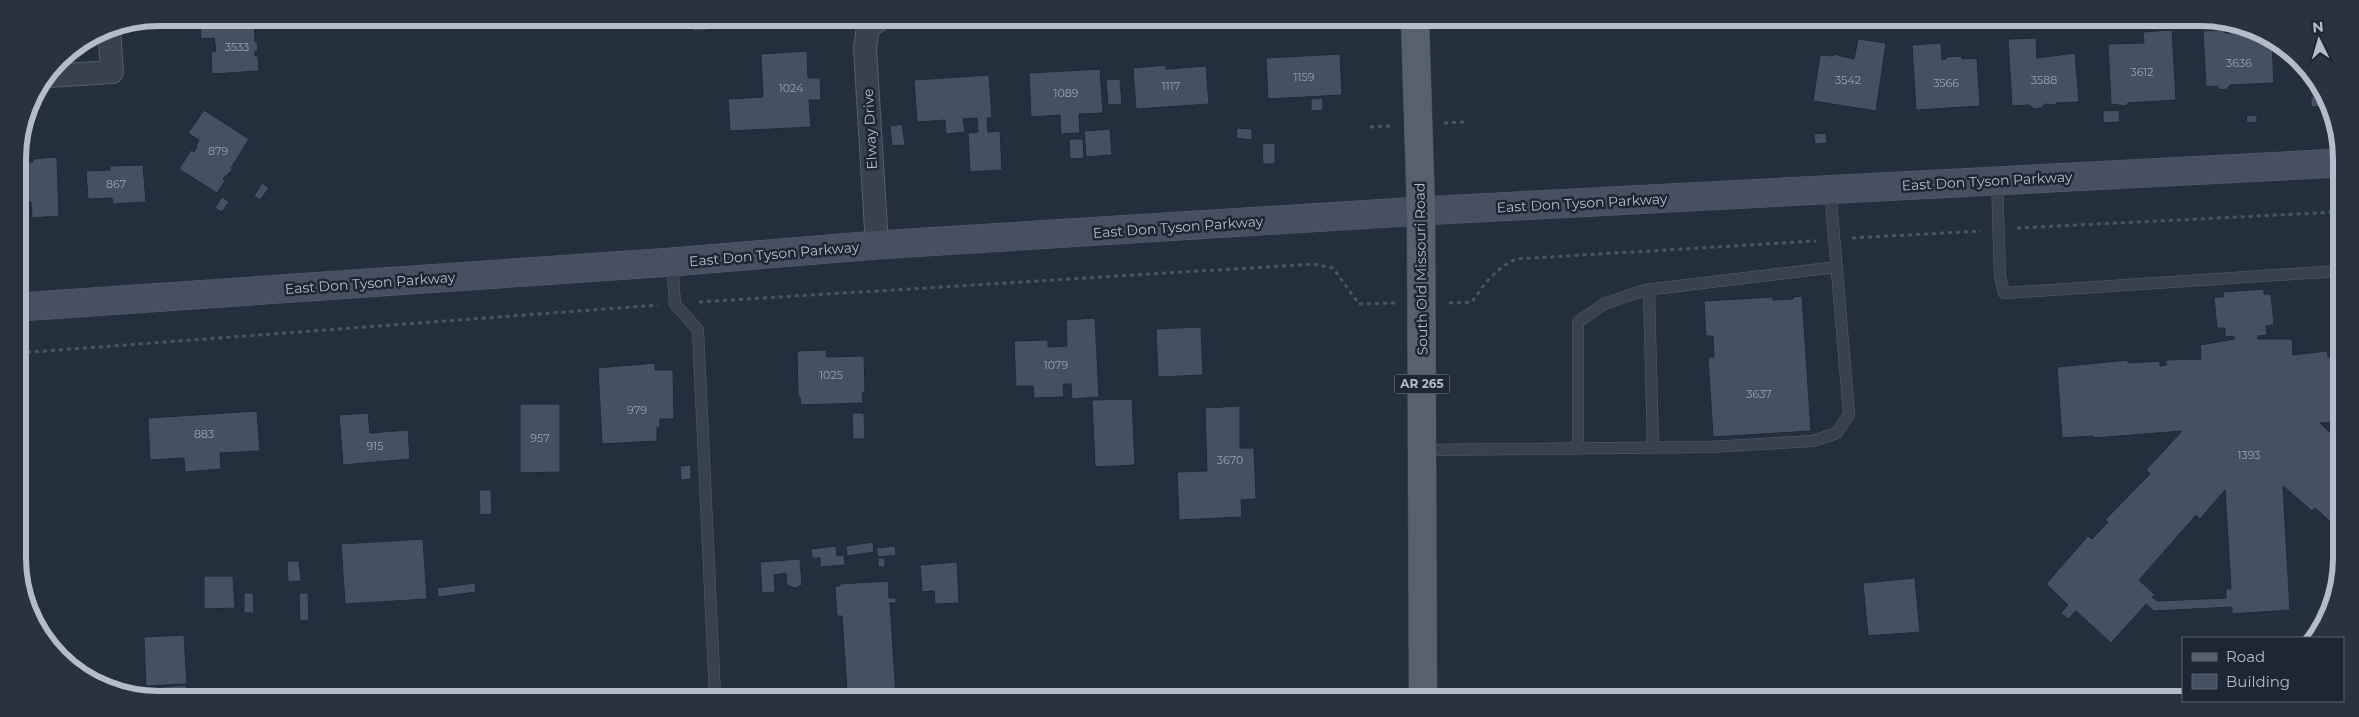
<svg xmlns="http://www.w3.org/2000/svg" width="2359" height="717" font-family="Montserrat,sans-serif">
<style>
.building{fill:#455162;stroke:#1f2835;fill-rule:evenodd}
.lines{fill:none;stroke-linecap:round;stroke-linejoin:round}
.lane-casing{stroke:#565f6c;stroke-width:12}
.street-casing{stroke:#565f6c;stroke-width:24}
.secondary-casing{stroke:#565f6c;stroke-width:29}
.primary-casing{stroke:#414a57;stroke-width:29}
.path{stroke:#44595c;stroke-width:3;stroke-dasharray:4 4;stroke-linecap:butt}
.lane{stroke:#38414e;stroke-width:11}
.street{stroke:#38414e;stroke-width:22}
.secondary{stroke:#465061;stroke-width:28}
.primary{stroke:#56606e;stroke-width:28}
.labels{text-anchor:middle;stroke-width:5;stroke-linejoin:round;paint-order:stroke}
.number-label{font-size:11px;fill:#98a1af}
.shield{fill:#1d2633;stroke:#878f9c;stroke-width:1}
.shield-label{font-size:12px;font-weight:bold;fill:#b4bcc9}
.street-label{font-size:14px;fill:#b4bcc9;stroke:#1d2633}
.rim{fill:none;stroke:#b4bcc9;stroke-width:6}
</style>
<rect width="100%" height="100%" fill="#242f3e"/>
<path class="building" d="M 200,18 L 254,18 L 255,42 L 257,42 L 258,51 L 255,51 L 255,56 L 258,56 L 259,71 L 212,74 L 211,52 L 216,51 L 214,38 L 201,39 Z
M 692,19 L 719,19 L 719,29 L 693,31 Z
M 2231,27 L 2244,27 L 2272,43 L 2274,83 L 2230,85 L 2227,89 L 2220,90 L 2217,86 L 2206,87 L 2203,31 L 2225,30 L 2225,33 L 2232,33 Z
M 2172,30 L 2176,100 L 2128,103 L 2126,106 L 2111,104 L 2108,44 L 2144,43 L 2143,32 Z
M 2036,38 L 2037,58 L 2075,53 L 2079,102 L 2056,103 L 2056,105 L 2045,104 L 2041,108 L 2034,109 L 2029,105 L 2012,106 L 2008,39 Z
M 1858,39 L 1886,43 L 1876,111 L 1813,101 L 1820,55 L 1833,56 L 1833,54 L 1854,59 Z
M 1941,43 L 1942,60 L 1946,59 L 1946,57 L 1962,56 L 1962,59 L 1977,58 L 1980,106 L 1916,110 L 1912,45 Z
M 807,51 L 808,78 L 820,78 L 821,100 L 809,100 L 811,127 L 730,131 L 728,99 L 763,97 L 761,54 Z
M 1340,54 L 1342,95 L 1268,99 L 1266,58 Z
M 1166,65 L 1166,69 L 1206,66 L 1209,104 L 1136,109 L 1133,68 Z
M 1100,69 L 1103,113 L 1079,114 L 1080,133 L 1061,134 L 1060,115 L 1031,117 L 1029,73 Z
M 989,75 L 992,118 L 987,118 L 988,132 L 1000,131 L 1002,170 L 970,172 L 968,133 L 978,132 L 977,118 L 963,119 L 965,132 L 946,134 L 945,120 L 917,122 L 914,80 Z
M 1120,79 L 1122,104 L 1108,105 L 1106,80 Z
M 2320,96 L 2324,106 L 2311,107 L 2311,97 Z
M 1323,98 L 1323,110 L 1311,111 L 1311,99 Z
M 204,110 L 249,139 L 231,168 L 233,169 L 223,179 L 225,181 L 217,193 L 179,169 L 191,150 L 194,152 L 197,147 L 196,146 L 199,140 L 188,133 Z
M 2119,110 L 2120,122 L 2103,123 L 2103,111 Z
M 2257,115 L 2257,122 L 2247,123 L 2246,116 Z
M 902,124 L 905,145 L 892,146 L 890,126 Z
M 1237,128 L 1252,129 L 1252,140 L 1236,138 Z
M 1110,129 L 1112,155 L 1086,157 L 1084,131 Z
M 1826,133 L 1827,143 L 1815,144 L 1814,134 Z
M 1069,139 L 1083,139 L 1084,158 L 1070,159 Z
M 1275,143 L 1275,164 L 1263,164 L 1262,144 Z
M 18,148 L 21,148 L 21,162 L 33,162 L 33,159 L 57,157 L 59,216 L 32,218 L 31,202 L 18,203 Z
M 143,165 L 146,202 L 113,204 L 112,198 L 88,199 L 86,171 L 110,170 L 110,166 Z
M 262,183 L 269,188 L 260,200 L 254,196 Z
M 222,197 L 229,202 L 222,212 L 215,208 Z
M 2264,289 L 2264,294 L 2271,294 L 2274,325 L 2266,326 L 2267,335 L 2258,336 L 2258,339 L 2292,339 L 2293,355 L 2327,351 L 2328,357 L 2334,356 L 2333,351 L 2338,351 L 2338,422 L 2320,423 L 2337,439 L 2337,531 L 2332,526 L 2333,524 L 2315,508 L 2312,511 L 2283,486 L 2290,610 L 2232,614 L 2232,607 L 2154,611 L 2146,604 L 2111,643 L 2076,611 L 2068,619 L 2061,613 L 2068,605 L 2046,584 L 2088,536 L 2092,539 L 2108,522 L 2105,520 L 2150,474 L 2146,470 L 2182,431 L 2094,438 L 2093,436 L 2062,438 L 2057,367 L 2128,360 L 2128,363 L 2160,361 L 2160,366 L 2166,365 L 2166,360 L 2201,359 L 2200,345 L 2234,339 L 2234,336 L 2225,337 L 2225,328 L 2217,328 L 2214,297 L 2223,297 L 2223,292 ZM 2225,490 L 2231,589 L 2226,589 L 2226,598 L 2157,601 L 2152,597 L 2155,595 L 2139,580 L 2196,515 L 2200,519 Z
M 1802,296 L 1811,431 L 1713,437 L 1708,357 L 1714,357 L 1713,336 L 1706,336 L 1704,301 L 1773,297 L 1773,300 L 1793,299 L 1793,297 Z
M 1095,318 L 1099,397 L 1072,399 L 1071,384 L 1063,384 L 1064,397 L 1034,398 L 1033,386 L 1016,386 L 1014,341 L 1048,340 L 1048,347 L 1067,346 L 1066,320 Z
M 1201,327 L 1203,375 L 1158,377 L 1156,329 Z
M 826,350 L 827,357 L 864,356 L 865,393 L 862,393 L 863,403 L 801,405 L 800,397 L 798,396 L 797,351 Z
M 655,363 L 655,370 L 673,370 L 674,419 L 660,419 L 660,427 L 657,428 L 657,441 L 602,444 L 598,368 Z
M 1132,399 L 1135,465 L 1095,467 L 1092,400 Z
M 520,404 L 560,404 L 560,472 L 520,473 Z
M 1240,406 L 1240,448 L 1254,448 L 1256,499 L 1241,500 L 1242,517 L 1179,520 L 1177,472 L 1207,471 L 1205,408 Z
M 257,411 L 260,451 L 220,453 L 221,469 L 185,472 L 184,458 L 150,460 L 148,418 Z
M 368,413 L 370,433 L 408,430 L 410,459 L 343,465 L 339,415 Z
M 852,413 L 864,413 L 865,439 L 853,439 Z
M 691,465 L 691,479 L 681,480 L 680,466 Z
M 479,490 L 491,490 L 492,514 L 480,515 Z
M 423,539 L 427,599 L 345,604 L 341,544 Z
M 873,542 L 874,552 L 847,556 L 846,546 Z
M 836,546 L 837,556 L 844,555 L 845,565 L 820,567 L 820,558 L 812,558 L 811,549 Z
M 895,546 L 896,555 L 878,557 L 876,548 Z
M 878,558 L 885,558 L 885,567 L 878,567 Z
M 800,559 L 802,585 L 795,588 L 787,585 L 786,573 L 774,575 L 775,592 L 762,593 L 760,562 Z
M 287,561 L 299,561 L 301,581 L 288,582 Z
M 957,562 L 959,603 L 935,604 L 934,591 L 922,592 L 920,565 Z
M 204,576 L 233,576 L 235,608 L 204,609 Z
M 1915,578 L 1920,632 L 1868,636 L 1863,583 Z
M 888,581 L 889,598 L 896,598 L 896,603 L 890,603 L 896,696 L 787,696 L 787,693 L 847,689 L 842,616 L 837,616 L 835,586 L 840,586 L 840,584 Z
M 475,583 L 476,592 L 438,597 L 437,588 Z
M 244,593 L 253,593 L 254,613 L 244,613 Z
M 299,593 L 308,593 L 309,620 L 300,621 Z
M 184,635 L 187,684 L 146,686 L 144,637 Z
M 186,685 L 187,695 L 161,695 L 161,687 Z"/>
<g class="lines">
<defs>
<path id="lane" d="M 1997,181 L 2000,276 L 2004,293 L 2338,271
M 672,262 L 675,304 L 698,330 L 715,696
M 1649,290 L 1653,447
M 1578,448 L 1578,322 L 1604,304 L 1645,290 L 1837,267
M 1422,450 L 1709,447 L 1813,441 L 1837,433 L 1849,414 L 1830,189"/>
<path id="street" d="M 48,76 L 112,72 L 109,28
M 877,245 L 865,48 L 868,27 L 880,19"/>
<path id="secondary" d="M 19,307 L 672,262 L 877,245 L 1421,211 L 2339,163"/>
<path id="primary" d="M 1415,20 L 1421,211 L 1423,698"/>
</defs>
<use href="#lane" class="lane-casing"/>
<use href="#street" class="street-casing"/>
<use href="#secondary" class="secondary-casing"/>
<use href="#primary" class="primary-casing"/>
<path class="path" d="M 1444,123 L 1464,122
M 1370,127 L 1391,126
M 2017,228 L 2338,212
M 1852,238 L 1981,231
M 699,302 L 1313,264 L 1333,268 L 1359,304 L 1395,303
M 1449,303 L 1472,302 C 1484,284 1496,268 1516,259 L 1816,241
M 19,353 L 658,305"/>
<use href="#lane" class="lane"/>
<use href="#street" class="street"/>
<use href="#secondary" class="secondary"/>
<use href="#primary" class="primary"/>
</g>
<g class="labels">
<g class="number-label">
<text x="237" y="51">3533</text>
<text x="2239" y="67">3636</text>
<text x="2142" y="76">3612</text>
<text x="1304" y="81">1159</text>
<text x="1848" y="84">3542</text>
<text x="2044" y="84">3588</text>
<text x="1946" y="87">3566</text>
<text x="1171" y="90">1117</text>
<text x="791" y="92">1024</text>
<text x="1066" y="97">1089</text>
<text x="218" y="155">879</text>
<text x="116" y="188">867</text>
<text x="1056" y="369">1079</text>
<text x="831" y="379">1025</text>
<text x="1759" y="398">3637</text>
<text x="637" y="414">979</text>
<text x="204" y="438">883</text>
<text x="540" y="442">957</text>
<text x="375" y="450">915</text>
<text x="2249" y="459">1393</text>
<text x="1230" y="464">3670</text>
</g>
<rect class="shield" x="1394.5" y="374.5" width="55" height="19" rx="4"/>
<g class="shield-label">
<text x="1422" y="388">AR 265</text>
</g>
<g class="street-label">
<text transform="translate(870 129) rotate(-93)" y="5">Elway Drive</text>
<text transform="translate(1987 181) rotate(-3)" y="5">East Don Tyson Parkway</text>
<text transform="translate(1582 203) rotate(-3)" y="5">East Don Tyson Parkway</text>
<text transform="translate(1178 227) rotate(-4)" y="5">East Don Tyson Parkway</text>
<text transform="translate(774 254) rotate(-5)" y="5">East Don Tyson Parkway</text>
<text transform="translate(1421 269) rotate(-91)" y="5">South Old Missouri Road</text>
<text transform="translate(370 283) rotate(-4)" y="5">East Don Tyson Parkway</text>
</g>
</g>
<path d="M0 0H2359V717H0ZM159 26H2200A133 133 0 0 1 2333 159V558A133 133 0 0 1 2200 691H159A133 133 0 0 1 26 558V159A133 133 0 0 1 159 26Z" fill="#29323f" fill-rule="evenodd"/>
<path class="rim" d="M159 26H2200A133 133 0 0 1 2333 159V558A133 133 0 0 1 2200 691H159A133 133 0 0 1 26 558V159A133 133 0 0 1 159 26Z"/>
<rect x="2182" y="637" width="162" height="65" fill="#1d2633" stroke="#59626f"/>
<rect x="2192" y="653" width="25" height="8" fill="#56606e" stroke="#59626f"/>
<text x="2226" y="662" font-size="15" fill="#b4bcc9">Road</text>
<rect x="2192" y="674" width="25" height="15" fill="#455162" stroke="#59626f"/>
<text x="2226" y="687" font-size="15" fill="#b4bcc9">Building</text>
<g transform="translate(2319 40) rotate(355)" stroke="#1d2633" stroke-width="4" paint-order="stroke">
<path d="M0-4L9 19L0 12L-9 19Z" fill="#b4bcc9"/>
<text y="-8" font-size="14" font-weight="bold" text-anchor="middle" fill="#b4bcc9">N</text>
</g>
</svg>
